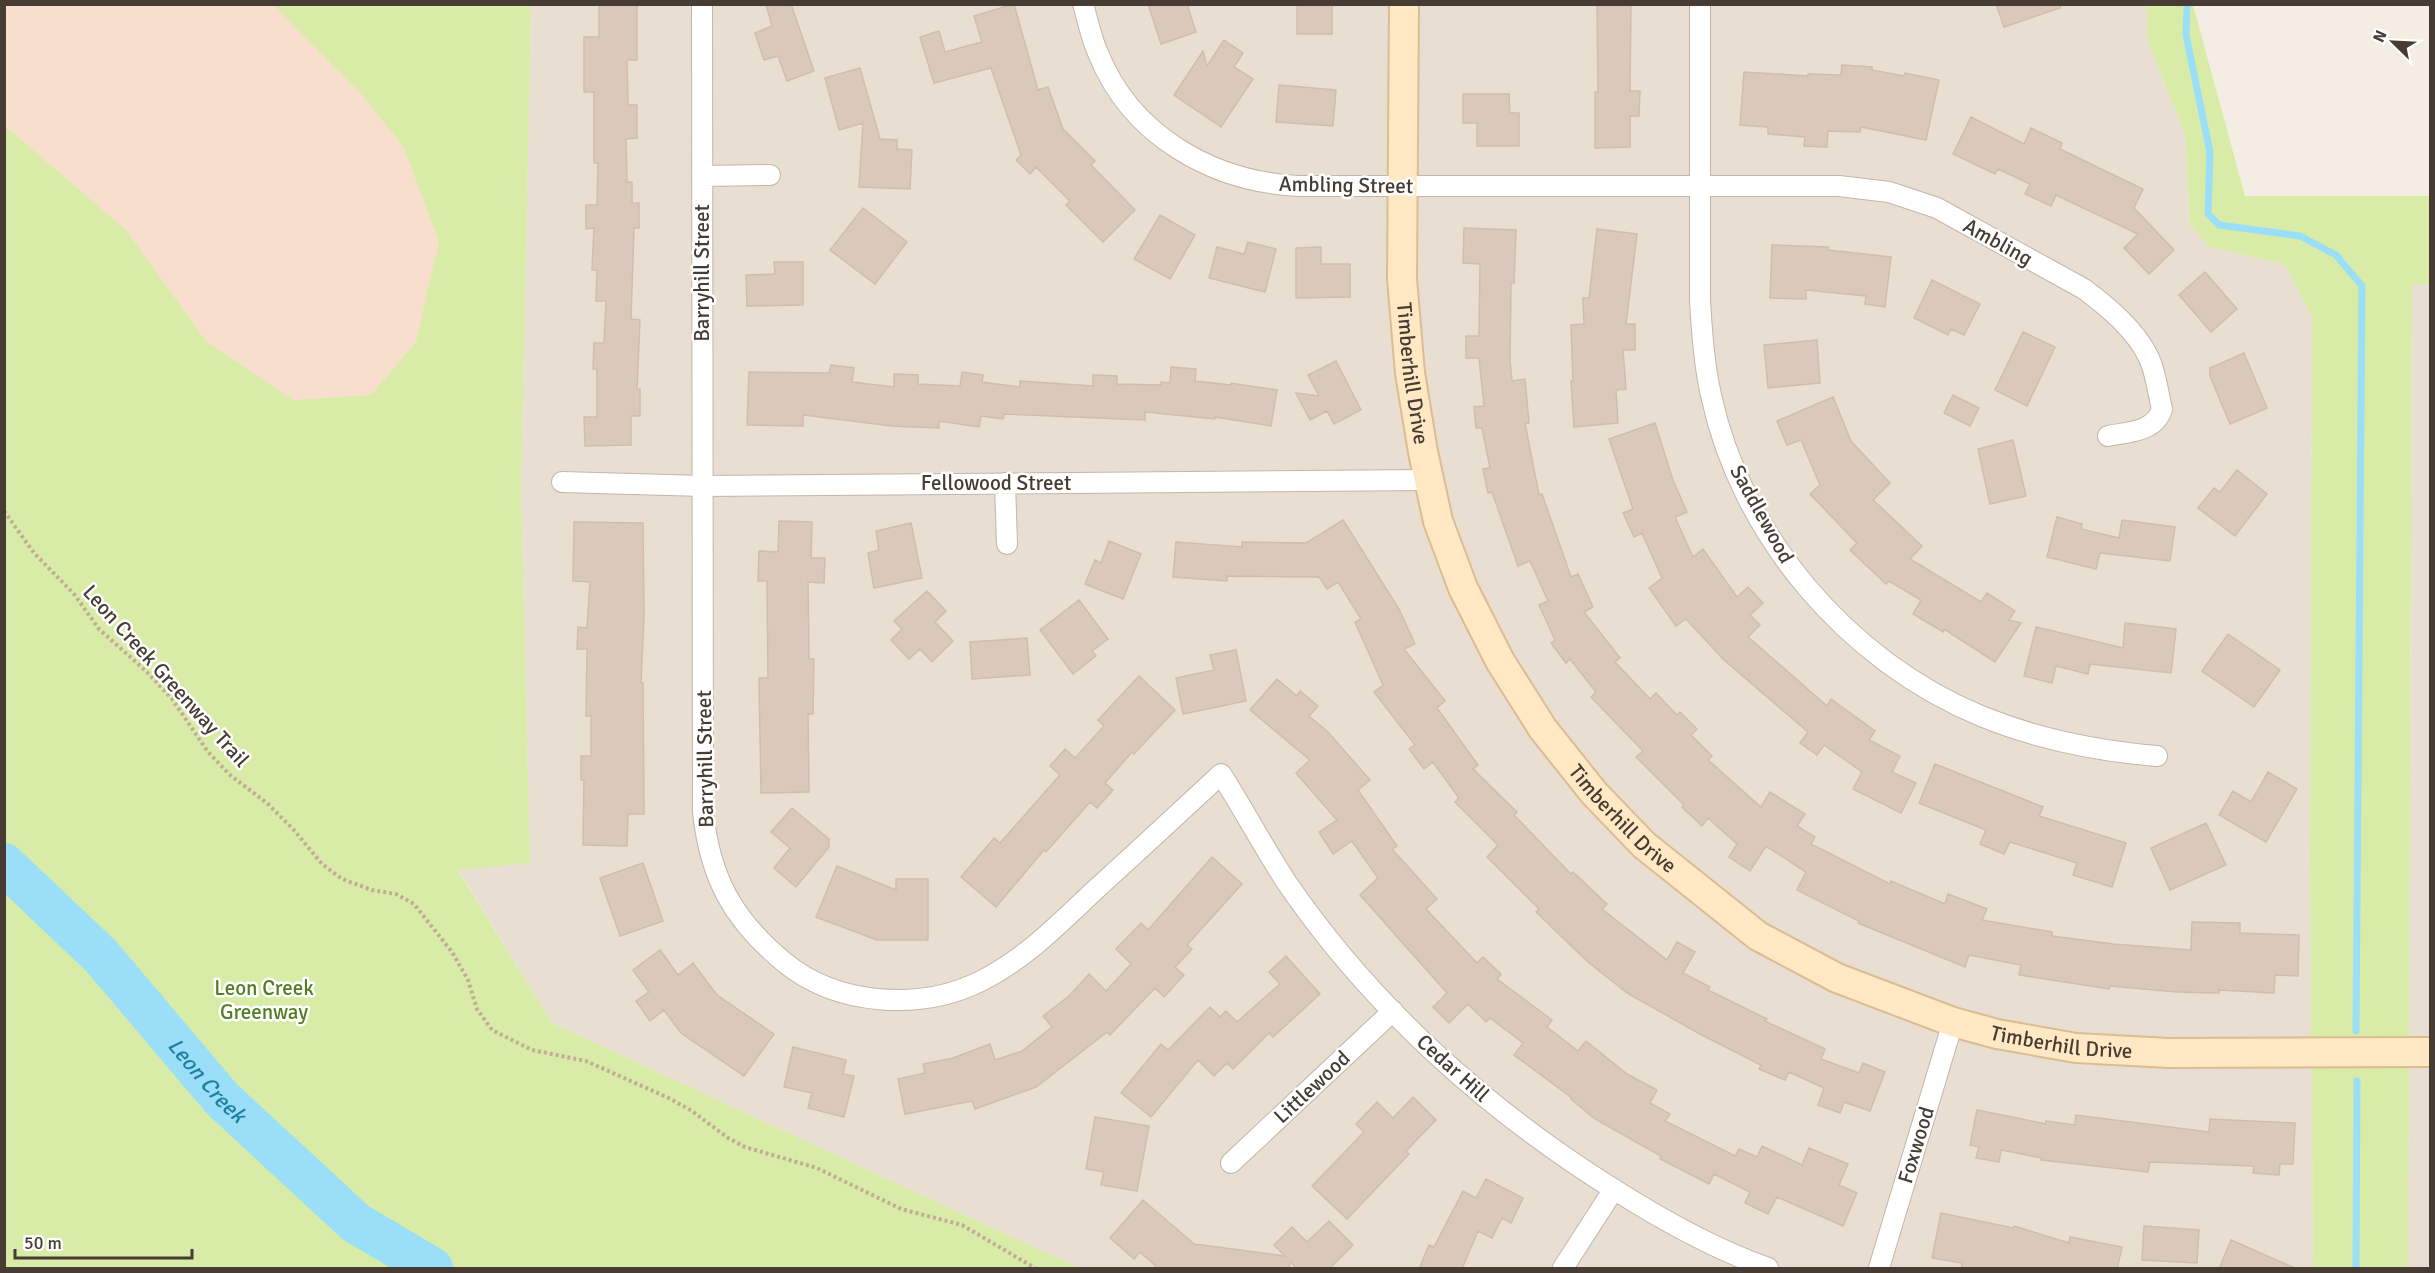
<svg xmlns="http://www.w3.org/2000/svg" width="2435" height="1273" font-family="Signika,sans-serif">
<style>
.residential{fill:#e8ded1}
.commercial{fill:#f8dfcd}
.green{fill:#d8eca8}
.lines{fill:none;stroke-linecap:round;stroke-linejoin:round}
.stream{stroke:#9adff7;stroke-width:7}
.river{stroke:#9adff7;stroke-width:42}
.building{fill:#dac9bb;stroke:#d2bdab;stroke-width:1.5}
.street-casing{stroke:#c3b6a9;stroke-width:22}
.secondary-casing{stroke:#dcbd91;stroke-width:32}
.path{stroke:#c3ac96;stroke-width:4;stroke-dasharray:3 3;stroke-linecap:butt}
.street{stroke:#fff;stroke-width:20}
.secondary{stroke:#ffe8c3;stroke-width:28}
.labels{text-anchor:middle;stroke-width:5;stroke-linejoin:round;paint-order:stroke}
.street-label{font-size:21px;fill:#473c33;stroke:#fff}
.park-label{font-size:21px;fill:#527e21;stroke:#fff}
.water-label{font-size:22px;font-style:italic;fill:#1f7fa3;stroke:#fff}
</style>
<rect width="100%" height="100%" fill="#f4ede4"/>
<path class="residential" d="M 531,5 L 2147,5 L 2147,39 L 2185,135 L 2190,225 L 2210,247 L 2284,264 L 2312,317 L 2310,861 L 2313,1268 L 1079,1268 L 552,1023 L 458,869 L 530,863 L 521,490 Z
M 2430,284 L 2430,1268 L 2408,1268 L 2412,285 Z"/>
<path class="commercial" d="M 4,5 L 531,5 L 521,490 L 530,863 L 5,398 Z"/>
<path class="green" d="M 274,5 L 531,5 L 521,490 L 530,863 L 458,870 L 552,1023 L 1079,1268 L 5,1268 L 5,126 L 126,230 L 206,341 L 293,400 L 371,395 L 416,342 L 439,242 L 403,146 L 361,94 Z
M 2147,5 L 2193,5 L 2245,196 L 2430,196 L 2430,284 L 2412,285 L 2408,1268 L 2313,1268 L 2310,861 L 2312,317 L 2284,264 L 2210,247 L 2190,225 L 2185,135 L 2147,39 Z"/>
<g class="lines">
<path class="stream" d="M 2187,4 L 2186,35 L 2210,152 L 2208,214 L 2219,225 L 2300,236 L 2336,255 L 2362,286 L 2356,1031
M 2356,1268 L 2357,1081"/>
<path class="river" id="s1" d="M 4,864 L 101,956 L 222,1099 L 356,1223 L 432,1268"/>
</g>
<path class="building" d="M 599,4 L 637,4 L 637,60 L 627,60 L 628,105 L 637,105 L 637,138 L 626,139 L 627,182 L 632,182 L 632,203 L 639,203 L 639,228 L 634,228 L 631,319 L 640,320 L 637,389 L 640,389 L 640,416 L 631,416 L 631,445 L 585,446 L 584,417 L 597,417 L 597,369 L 593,369 L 594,343 L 604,343 L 606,301 L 596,301 L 597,270 L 592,270 L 594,228 L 586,229 L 586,205 L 597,205 L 598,163 L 594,163 L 594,92 L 584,92 L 584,37 L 599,37 Z
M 766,4 L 791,4 L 814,71 L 787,81 L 778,56 L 764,60 L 755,33 L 772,26 Z
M 1014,4 L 1038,90 L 1048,87 L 1063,129 L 1095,161 L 1091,165 L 1135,210 L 1103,242 L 1066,205 L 1070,201 L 1036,167 L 1030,174 L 1016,160 L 1021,155 L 991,68 L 934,83 L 920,37 L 939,31 L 945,52 L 982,42 L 974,16 Z
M 1148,4 L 1187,4 L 1196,32 L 1161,44 Z
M 1297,4 L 1332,4 L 1332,34 L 1297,34 Z
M 1597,4 L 1631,4 L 1630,91 L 1640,91 L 1639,116 L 1630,116 L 1630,147 L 1595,148 L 1595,92 L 1598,92 Z
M 1996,4 L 2060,4 L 2060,8 L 2004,27 Z
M 1224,40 L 1243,53 L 1234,67 L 1253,79 L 1221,127 L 1174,95 L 1203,51 L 1207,66 Z
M 1842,65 L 1872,67 L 1872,70 L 1904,76 L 1905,73 L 1939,80 L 1926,140 L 1861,127 L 1860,132 L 1828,131 L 1827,147 L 1804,146 L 1805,137 L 1768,134 L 1768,127 L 1740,125 L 1744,72 L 1808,76 L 1808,74 L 1841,75 Z
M 860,68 L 880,139 L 897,140 L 897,149 L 912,150 L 910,189 L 859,187 L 863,123 L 839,130 L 825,78 Z
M 1279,85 L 1336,90 L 1333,126 L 1276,122 Z
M 1463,94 L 1509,94 L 1510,113 L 1519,113 L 1519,146 L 1477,146 L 1477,123 L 1463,123 Z
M 1971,117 L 2024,144 L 2031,128 L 2062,143 L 2060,149 L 2143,189 L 2134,208 L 2174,250 L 2149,274 L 2124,248 L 2138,234 L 2056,195 L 2051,206 L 2025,194 L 2030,184 L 1998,169 L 1995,174 L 1953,154 Z
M 863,208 L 907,242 L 875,284 L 830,250 Z
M 1160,215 L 1195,235 L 1170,279 L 1134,259 Z
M 1464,228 L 1516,230 L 1514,283 L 1511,283 L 1510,360 L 1512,381 L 1525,379 L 1529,423 L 1525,423 L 1539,495 L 1542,494 L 1571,577 L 1578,574 L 1593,607 L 1584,612 L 1620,658 L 1615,662 L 1650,699 L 1656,693 L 1677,715 L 1680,712 L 1697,729 L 1691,735 L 1712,756 L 1708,760 L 1761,807 L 1770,792 L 1805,814 L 1797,826 L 1815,837 L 1811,844 L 1890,884 L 1891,881 L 1945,904 L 1948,894 L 1987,909 L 1982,920 L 2052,932 L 2052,936 L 2113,944 L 2191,950 L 2192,922 L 2240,923 L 2240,933 L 2299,935 L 2298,976 L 2275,975 L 2274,993 L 2219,990 L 2219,993 L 2177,992 L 2110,986 L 2109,989 L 2019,975 L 2021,965 L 1969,955 L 1965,967 L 1858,923 L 1859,921 L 1797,890 L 1806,872 L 1766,846 L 1750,871 L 1729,857 L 1737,844 L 1708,818 L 1702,826 L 1682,807 L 1684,805 L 1636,757 L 1643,751 L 1591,697 L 1596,692 L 1570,659 L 1566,663 L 1551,643 L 1555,640 L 1539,605 L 1548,601 L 1530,561 L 1518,566 L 1492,492 L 1488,493 L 1483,469 L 1490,468 L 1482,428 L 1476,428 L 1474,407 L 1484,406 L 1479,358 L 1466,358 L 1466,336 L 1479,336 L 1480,264 L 1463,263 Z
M 1597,229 L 1637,234 L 1626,324 L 1635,324 L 1635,350 L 1623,350 L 1626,389 L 1616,390 L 1618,423 L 1574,427 L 1571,381 L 1573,381 L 1571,325 L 1584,324 L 1583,298 L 1589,298 Z
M 1248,242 L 1276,249 L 1265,292 L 1209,278 L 1217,247 L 1244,254 Z
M 1772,245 L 1828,247 L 1828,250 L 1891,257 L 1885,307 L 1865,304 L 1866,296 L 1806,290 L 1806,299 L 1770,298 Z
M 1321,247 L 1321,264 L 1350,264 L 1350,297 L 1296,298 L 1296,248 Z
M 774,262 L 803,262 L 803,305 L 747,306 L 746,275 L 775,274 Z
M 2205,272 L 2237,309 L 2211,332 L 2179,295 Z
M 1932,280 L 1980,304 L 1964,335 L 1951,329 L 1948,335 L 1914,318 Z
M 2023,332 L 2055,347 L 2027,406 L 1995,390 Z
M 1817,340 L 1820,383 L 1768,388 L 1764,345 Z
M 2244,353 L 2267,408 L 2230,424 L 2210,376 L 2210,368 Z
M 1336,361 L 1361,410 L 1334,424 L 1327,411 L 1310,420 L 1296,393 L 1319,396 L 1308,375 Z
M 831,365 L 854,368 L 852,382 L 894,387 L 894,374 L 918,375 L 918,384 L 960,386 L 962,372 L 983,375 L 982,382 L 1020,387 L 1020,381 L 1093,386 L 1093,375 L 1117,376 L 1117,384 L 1161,385 L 1161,382 L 1170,383 L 1171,367 L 1196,369 L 1195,381 L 1231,385 L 1231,383 L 1277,390 L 1271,426 L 1215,417 L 1215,419 L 1145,412 L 1145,420 L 1004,414 L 1003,419 L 981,416 L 979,427 L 939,421 L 939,428 L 892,426 L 803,415 L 803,426 L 747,425 L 749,372 L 829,373 Z
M 1953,395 L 1979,408 L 1970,426 L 1944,413 Z
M 1833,397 L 1851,441 L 1890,483 L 1873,500 L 1922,546 L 1910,559 L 1981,602 L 1987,593 L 2015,611 L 2009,620 L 2021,623 L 1995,662 L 1944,629 L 1943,632 L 1913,614 L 1921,600 L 1889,581 L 1886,584 L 1850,550 L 1857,543 L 1810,494 L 1820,485 L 1801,440 L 1787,445 L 1777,421 Z
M 1655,423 L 1673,480 L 1687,512 L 1675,517 L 1693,557 L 1703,549 L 1737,597 L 1748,587 L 1763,603 L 1750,615 L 1760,625 L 1748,637 L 1827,706 L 1831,699 L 1875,731 L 1869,740 L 1900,756 L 1892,772 L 1916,783 L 1901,813 L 1853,789 L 1862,772 L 1824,745 L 1817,755 L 1800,743 L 1808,732 L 1724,660 L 1686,619 L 1676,626 L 1649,588 L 1662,578 L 1642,533 L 1634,537 L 1623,513 L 1633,509 L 1609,439 Z
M 2013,440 L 2026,496 L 1990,504 L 1978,449 Z
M 2237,470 L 2267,494 L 2235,536 L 2198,508 L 2214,488 L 2220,492 Z
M 2057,517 L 2082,524 L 2081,529 L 2119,538 L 2122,520 L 2175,527 L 2170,561 L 2100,553 L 2096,569 L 2047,557 Z
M 1343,520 L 1399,609 L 1415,644 L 1404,649 L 1445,701 L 1437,708 L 1478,765 L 1473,769 L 1517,812 L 1514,815 L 1571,874 L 1573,872 L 1607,904 L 1602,909 L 1667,960 L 1677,942 L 1695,952 L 1683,973 L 1710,987 L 1708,990 L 1767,1019 L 1765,1021 L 1825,1049 L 1821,1059 L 1859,1073 L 1863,1063 L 1885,1072 L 1870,1111 L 1844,1102 L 1840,1113 L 1818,1105 L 1824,1088 L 1789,1072 L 1785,1080 L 1759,1069 L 1761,1065 L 1700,1034 L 1627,993 L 1588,962 L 1536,912 L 1539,909 L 1487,857 L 1498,845 L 1455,802 L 1459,798 L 1433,762 L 1424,769 L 1409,749 L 1415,745 L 1374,692 L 1383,685 L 1355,622 L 1361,619 L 1338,582 L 1327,589 L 1319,577 L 1227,576 L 1227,581 L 1173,577 L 1176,542 L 1242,547 L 1242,542 L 1306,543 Z
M 779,521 L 812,522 L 811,558 L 825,558 L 824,583 L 808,582 L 809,659 L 814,659 L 813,714 L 808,714 L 809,792 L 761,793 L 759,678 L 768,678 L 767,581 L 758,581 L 759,551 L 778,552 Z
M 574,522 L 643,523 L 644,616 L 641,683 L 643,683 L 644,814 L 628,814 L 627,846 L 583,845 L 584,780 L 581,780 L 581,756 L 591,756 L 591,716 L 586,716 L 587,649 L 577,649 L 578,627 L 587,628 L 590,582 L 573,581 Z
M 911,523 L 922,578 L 874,588 L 868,553 L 879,550 L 876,531 Z
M 1109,541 L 1141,554 L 1123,599 L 1085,584 L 1095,560 L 1101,563 Z
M 927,591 L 946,611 L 935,622 L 953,641 L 932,662 L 920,649 L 909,659 L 891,640 L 902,629 L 894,621 Z
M 1079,600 L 1108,639 L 1092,651 L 1096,656 L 1073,674 L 1040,630 Z
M 2125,623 L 2176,629 L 2171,673 L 2090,664 L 2088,674 L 2056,666 L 2052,683 L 2024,676 L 2036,627 L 2123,648 Z
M 2228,634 L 2280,670 L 2254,707 L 2202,671 Z
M 1027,638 L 1030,675 L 972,679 L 970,642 Z
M 1236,650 L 1246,701 L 1183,714 L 1176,678 L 1214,670 L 1210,655 Z
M 1139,676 L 1175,710 L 1134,754 L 1132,752 L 1105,783 L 1113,790 L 1097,808 L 1090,802 L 1046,852 L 1044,850 L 996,907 L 961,877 L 994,838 L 1000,843 L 1060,775 L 1050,766 L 1065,749 L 1075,758 L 1104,726 L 1098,720 Z
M 1277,679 L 1297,696 L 1300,691 L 1318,706 L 1309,716 L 1327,731 L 1370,780 L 1358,790 L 1397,846 L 1392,849 L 1437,899 L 1426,909 L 1477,963 L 1483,957 L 1501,974 L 1497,979 L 1552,1020 L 1547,1027 L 1578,1051 L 1586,1041 L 1627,1074 L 1657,1090 L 1650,1103 L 1670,1114 L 1665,1121 L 1735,1156 L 1739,1149 L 1757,1157 L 1762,1146 L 1802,1165 L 1809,1148 L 1848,1164 L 1839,1185 L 1857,1193 L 1843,1226 L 1777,1197 L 1768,1214 L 1745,1203 L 1750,1192 L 1714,1174 L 1709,1184 L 1660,1159 L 1661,1156 L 1595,1119 L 1571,1099 L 1572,1098 L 1514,1055 L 1523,1043 L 1490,1018 L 1486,1022 L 1468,1004 L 1449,1023 L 1433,1007 L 1447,993 L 1360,895 L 1378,878 L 1352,841 L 1333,854 L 1319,832 L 1337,820 L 1296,773 L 1310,760 L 1250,710 Z
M 1935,764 L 2043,807 L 2039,816 L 2126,843 L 2112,887 L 2073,875 L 2077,863 L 2010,842 L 2004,854 L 1980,844 L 1986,830 L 1919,803 Z
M 2268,772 L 2297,789 L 2266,842 L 2219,815 L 2233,791 L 2251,802 Z
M 792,808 L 829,839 L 829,847 L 796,887 L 774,868 L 790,848 L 771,832 Z
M 2206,823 L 2226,865 L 2170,890 L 2151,848 Z
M 1212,857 L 1242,884 L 1187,945 L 1192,949 L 1175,967 L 1184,975 L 1164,997 L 1155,988 L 1110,1035 L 1107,1032 L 1036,1087 L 975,1109 L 972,1101 L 905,1114 L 898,1079 L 925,1073 L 923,1064 L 953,1058 L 990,1044 L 995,1060 L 1022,1051 L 1052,1027 L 1043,1016 L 1069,996 L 1089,974 L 1106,991 L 1131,964 L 1116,949 L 1141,923 L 1148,930 Z
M 643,863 L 663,921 L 620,936 L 600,878 Z
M 837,866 L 896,890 L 896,879 L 928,879 L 928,940 L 877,940 L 816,917 Z
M 660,950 L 678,975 L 693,963 L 717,995 L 774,1034 L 744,1076 L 681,1033 L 664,1010 L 650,1021 L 636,1001 L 649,992 L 633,970 Z
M 1286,956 L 1320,994 L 1273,1037 L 1269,1033 L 1233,1069 L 1227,1063 L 1214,1076 L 1198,1060 L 1151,1117 L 1121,1093 L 1161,1044 L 1168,1050 L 1210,1007 L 1220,1017 L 1226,1011 L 1237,1022 L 1280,984 L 1269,972 Z
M 793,1047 L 846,1060 L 843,1074 L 854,1076 L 844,1117 L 808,1108 L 812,1093 L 784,1087 Z
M 1413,1097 L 1436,1120 L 1406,1151 L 1409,1154 L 1347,1219 L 1312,1186 L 1364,1132 L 1356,1124 L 1377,1102 L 1393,1118 Z
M 1977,1110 L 2046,1124 L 2046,1121 L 2075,1125 L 2076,1115 L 2209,1132 L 2210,1119 L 2295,1123 L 2293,1164 L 2280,1164 L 2279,1175 L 2253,1173 L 2254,1166 L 2150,1162 L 2148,1172 L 2041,1160 L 2041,1158 L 2001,1150 L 1999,1162 L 1976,1158 L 1979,1147 L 1970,1145 Z
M 1095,1117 L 1149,1126 L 1137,1191 L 1101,1185 L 1104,1172 L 1086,1169 Z
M 1486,1179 L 1523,1198 L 1511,1223 L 1502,1218 L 1492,1238 L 1478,1231 L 1462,1269 L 1419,1269 L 1429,1245 L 1434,1247 L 1463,1191 L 1476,1198 Z
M 1143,1200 L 1194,1244 L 1285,1256 L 1274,1245 L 1292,1227 L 1307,1242 L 1329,1221 L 1353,1245 L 1329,1269 L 1297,1269 L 1290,1261 L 1289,1269 L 1159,1269 L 1140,1252 L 1134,1259 L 1110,1238 Z
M 1941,1213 L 2013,1228 L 2014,1226 L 2069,1243 L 2070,1237 L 2122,1247 L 2117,1269 L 1961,1269 L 1962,1263 L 1932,1258 Z
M 2144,1226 L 2199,1230 L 2197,1263 L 2142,1260 Z
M 2231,1240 L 2297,1269 L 2219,1269 Z"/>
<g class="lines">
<defs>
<path id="street" d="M 702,4 L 703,812 C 710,878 733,920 784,962 C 837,1006 921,1011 981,981 C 1025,959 1059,924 1094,891 C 1137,852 1179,813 1221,774 C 1244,810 1264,848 1287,883 C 1372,1007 1488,1111 1615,1190 C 1664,1221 1714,1249 1768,1268
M 1083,4 C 1088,21 1091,38 1098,53 C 1131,136 1213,182 1299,186 L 1839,186 L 1889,192 L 1937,208 L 2084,289 C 2108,307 2136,330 2149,358 C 2156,373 2158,393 2162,409 C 2155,432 2128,432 2108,436
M 1700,4 L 1700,301 C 1702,332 1704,364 1711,395 C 1741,536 1848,661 1981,716 C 2037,739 2097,751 2157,756
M 702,176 L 770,175
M 562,482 L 703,486 L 1429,480
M 1005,483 L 1007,544
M 1231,1163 L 1393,1011
M 1563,1268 L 1614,1189
M 1879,1268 L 1953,1022"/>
<g id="secondary">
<path id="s2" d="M 1404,4 L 1402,279 L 1410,373 L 1423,452 L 1438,521 L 1463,588 L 1500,661 L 1543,729 L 1594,793 L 1644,845 L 1758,936 L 1837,978 L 1953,1022 L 1997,1034 L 2076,1048 L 2169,1053 L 2430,1052"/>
</g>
</defs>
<use href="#street" class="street-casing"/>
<use href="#secondary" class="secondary-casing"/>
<path class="path" d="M 4,511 L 34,553 L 74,594 L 99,629 L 147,672 L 172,699 L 208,752 L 230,775 L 267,803 L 293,829 L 322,864 L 342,879 L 372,890 L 396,894 L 414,904 L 452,952 L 468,980 L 477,1009 L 492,1030 L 532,1050 L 586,1061 L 671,1099 L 692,1111 L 728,1138 L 745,1147 L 817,1168 L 901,1209 L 962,1225 L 1035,1268"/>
<use href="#street" class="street"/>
<use href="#secondary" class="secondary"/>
</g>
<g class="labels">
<g class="street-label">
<text transform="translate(1346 185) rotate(1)" y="7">Ambling Street</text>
<text transform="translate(1998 242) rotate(29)" y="7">Ambling</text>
<text transform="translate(702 273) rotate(-90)" y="7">Barryhill Street</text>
<text dy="7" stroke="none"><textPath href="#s2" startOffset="370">Timberhill Drive</textPath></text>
<text x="996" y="490">Fellowood Street</text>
<text transform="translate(1762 514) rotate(61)" y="7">Saddlewood</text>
<text transform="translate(166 676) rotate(48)" y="7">Leon Creek Greenway Trail</text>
<text transform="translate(705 759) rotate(-91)" y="7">Barryhill Street</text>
<text dy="7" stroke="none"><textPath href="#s2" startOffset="874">Timberhill Drive</textPath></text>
<text dy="7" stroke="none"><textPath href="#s2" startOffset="1378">Timberhill Drive</textPath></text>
<text transform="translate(1453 1068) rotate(42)" y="7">Cedar Hill</text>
<text transform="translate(1312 1087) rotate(-43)" y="7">Littlewood</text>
<text transform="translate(1916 1145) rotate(-73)" y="7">Foxwood</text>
</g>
<g class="park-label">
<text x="264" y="995">Leon Creek<tspan x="264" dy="24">Greenway</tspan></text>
</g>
<g class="water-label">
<text dy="8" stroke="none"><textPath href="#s1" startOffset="297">Leon Creek</textPath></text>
</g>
</g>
<rect width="2435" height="1273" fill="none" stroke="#473c33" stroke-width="12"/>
<g transform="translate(2393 42) rotate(294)" stroke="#ffffff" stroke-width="4.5" paint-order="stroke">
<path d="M0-4.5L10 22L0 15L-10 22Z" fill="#473c33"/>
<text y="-9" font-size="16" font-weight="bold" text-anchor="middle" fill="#473c33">N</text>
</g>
<path d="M15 1249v9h177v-9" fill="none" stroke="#473c33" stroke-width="3"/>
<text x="24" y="1249" font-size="18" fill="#473c33" stroke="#ffffff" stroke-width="4.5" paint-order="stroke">50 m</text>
</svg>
